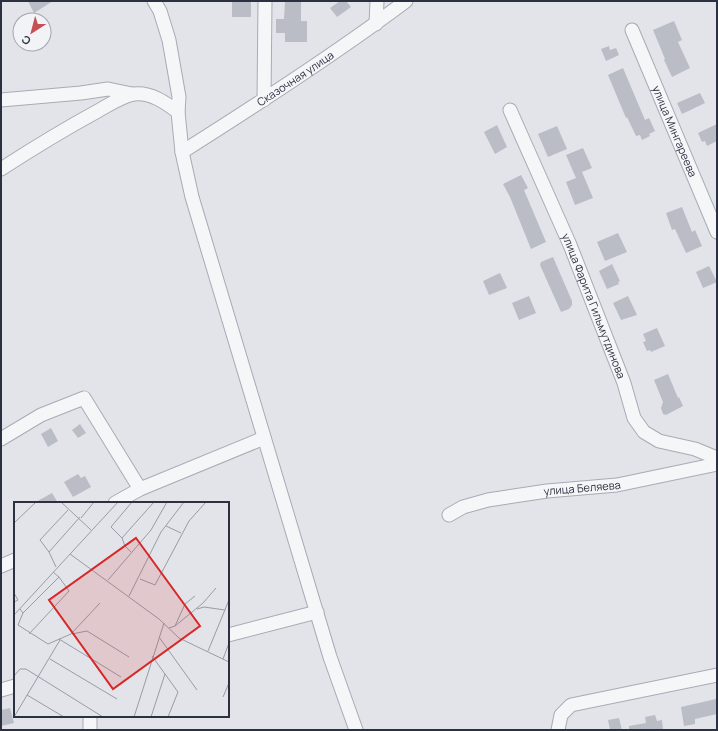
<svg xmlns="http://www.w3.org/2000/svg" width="718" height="731" font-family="Manrope,sans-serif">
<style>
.building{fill:#babdc6}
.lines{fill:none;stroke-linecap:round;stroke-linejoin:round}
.minor-casing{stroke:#a7abb4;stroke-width:15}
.minor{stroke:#f5f6f8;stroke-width:13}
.labels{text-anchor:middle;stroke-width:3.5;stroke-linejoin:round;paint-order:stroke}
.street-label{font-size:11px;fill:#2b3141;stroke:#f2f3f7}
.inset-road{fill:none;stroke:#999ca6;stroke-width:1}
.view{fill:#d62828;fill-opacity:0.15;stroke:#d62828;stroke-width:2}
.inset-edge{fill:none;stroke:#2b3141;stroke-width:2}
</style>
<rect width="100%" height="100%" fill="#e2e4ea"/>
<path class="building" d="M 28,1 L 53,1 L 34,13 Z
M 232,1 L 251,1 L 251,17 L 232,17 Z
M 285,1 L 301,1 L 301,21 L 307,21 L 307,42 L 285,42 L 285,33 L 276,33 L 276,19 L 284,19 Z
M 340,1 L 346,1 L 351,7 L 337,17 L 330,8 Z
M 674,21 L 682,40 L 678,42 L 690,68 L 672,77 L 664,60 L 665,59 L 653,30 Z
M 609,46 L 610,50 L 616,48 L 619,55 L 606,61 L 601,49 Z
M 623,68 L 645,120 L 649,118 L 655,131 L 649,134 L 650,136 L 642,140 L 640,135 L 636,136 L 627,117 L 626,118 L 608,75 Z
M 700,93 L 705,103 L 682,114 L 677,103 Z
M 717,124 L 717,141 L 707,146 L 705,141 L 702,142 L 698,133 Z
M 497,125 L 507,147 L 495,154 L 484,132 Z
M 557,126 L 567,149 L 548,157 L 538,134 Z
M 583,148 L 592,168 L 582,172 L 593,198 L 575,205 L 566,182 L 576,178 L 566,155 Z
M 521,175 L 528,188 L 524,190 L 546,242 L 531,249 L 510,197 L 503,184 Z
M 682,207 L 692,232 L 695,230 L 702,246 L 686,253 L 675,229 L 672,230 L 666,213 Z
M 618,233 L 627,252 L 605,261 L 597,242 Z
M 553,257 L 572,301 L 572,305 L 569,309 L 561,312 L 540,265 L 541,262 Z
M 612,264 L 620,281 L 618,282 L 619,284 L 607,289 L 599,271 Z
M 709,266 L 717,282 L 703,288 L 696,272 Z
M 500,273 L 507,288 L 489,295 L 483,281 Z
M 529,296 L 536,313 L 519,320 L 512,303 Z
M 628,296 L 637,315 L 621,320 L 613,303 Z
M 657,328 L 665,346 L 651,352 L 650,350 L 647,351 L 643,342 L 646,341 L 643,334 Z
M 668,374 L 678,398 L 679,397 L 683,406 L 666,415 L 663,414 L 661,408 L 663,402 L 654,380 Z
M 80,424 L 86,433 L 78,438 L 72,430 Z
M 51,428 L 58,441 L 48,447 L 41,434 Z
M 78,474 L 81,478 L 85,476 L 91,487 L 73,497 L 64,482 Z
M 52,493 L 58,503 L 34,503 Z
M 716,699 L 717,714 L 695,719 L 695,724 L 684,726 L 681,707 Z
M 10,708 L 14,723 L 1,726 L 1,710 Z
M 655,715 L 657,721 L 662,720 L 663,730 L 629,730 L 629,726 L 646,723 L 645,717 Z
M 619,718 L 622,730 L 610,730 L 608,720 Z"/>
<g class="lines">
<defs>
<g id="minor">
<path d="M 154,1 L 160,11 L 169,40 L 179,97 L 178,112 L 182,152 L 192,197 L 330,657 L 356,730"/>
<path d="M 376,24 L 377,1"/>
<path id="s1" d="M 632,30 L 717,232"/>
<path d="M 1,100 L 81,93 L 108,89 L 132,94"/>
<path d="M 264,100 L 265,1"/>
<path id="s2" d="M 510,110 L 570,245 L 624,383 L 634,418 L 644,432 L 659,441 L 695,449 L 717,458"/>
<path id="s3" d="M 182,152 C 258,104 334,55 406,1"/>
<path d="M 1,169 C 32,149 63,130 96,112 C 107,106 121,96 134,94 C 151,92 166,103 178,112"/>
<path d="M 1,439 L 41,415 L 84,398 L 140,489"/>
<path d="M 115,503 L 140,489 L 264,438"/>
<path id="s4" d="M 449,515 L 463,507 L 488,500 L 547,491 L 617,485 L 717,464"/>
<path d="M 1,566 L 15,560"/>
<path d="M 228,635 L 317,612"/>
<path d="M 1,690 L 15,686"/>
<path d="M 90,730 L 90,716"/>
<path d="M 558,730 L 561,715 L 571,705 L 717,675"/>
</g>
</defs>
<use href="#minor" class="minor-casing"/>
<use href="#minor" class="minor"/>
</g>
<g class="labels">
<g class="street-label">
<text dy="4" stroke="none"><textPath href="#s3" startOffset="135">Сказочная улица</textPath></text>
<text dy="4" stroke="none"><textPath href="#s1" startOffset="110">улица Мингареева</textPath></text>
<text dy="4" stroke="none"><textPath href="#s2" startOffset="213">улица Фарита Гильмутдинова</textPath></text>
<text dy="4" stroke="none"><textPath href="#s4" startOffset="137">улица Беляева</textPath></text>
</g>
</g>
<g transform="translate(14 502)">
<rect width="215" height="215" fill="#e2e4ea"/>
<path class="inset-road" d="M 47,0 L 77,28M 67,16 L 80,0M 0,21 L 22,0M 152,24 L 167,31M 108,36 L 140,0M 35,50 L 66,15M 117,50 L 111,44 L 108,36 L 97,25 L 118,0M 56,52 L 145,117 L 165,136 L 215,160M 42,65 L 35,50 L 26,38 L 54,8M 126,77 L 141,83 L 175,19 L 192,0M 94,78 L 137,28 L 153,0M 0,91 L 4,98 L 0,100M 115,94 L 147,30 L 170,0M 6,107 L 9,111 L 45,75 L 39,70M 183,107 L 190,105 L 211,108M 9,111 L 4,123 L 34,142 L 57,132 L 86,101M 0,113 L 104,0M 161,124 L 189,101 L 202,86M 155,126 L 161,124 L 171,102 L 181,94M 15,132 L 55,89 L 45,75M 58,132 L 73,129 L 115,155M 145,135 L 183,188M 45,137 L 107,175M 194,149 L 215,98M 138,154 L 164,190 L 154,215M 36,157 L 103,197M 209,157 L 215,141M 0,174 L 6,167 L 12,167 L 89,215M 13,193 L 50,215M 209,195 L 215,181M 0,215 L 46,138M 120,215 L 150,121M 137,215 L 151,172"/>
<path class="view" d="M 122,36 L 186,124 L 99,187 L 35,98 Z"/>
<rect width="215" height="215" class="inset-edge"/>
</g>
<rect width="718" height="731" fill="none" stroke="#2b3141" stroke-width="4"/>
<g transform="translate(32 32) rotate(216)"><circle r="19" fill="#f2f3f7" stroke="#a2a5ae"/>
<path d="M0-3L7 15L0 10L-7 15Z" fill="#c84e56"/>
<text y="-6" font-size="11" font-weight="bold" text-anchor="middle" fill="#2b3141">С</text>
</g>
</svg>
